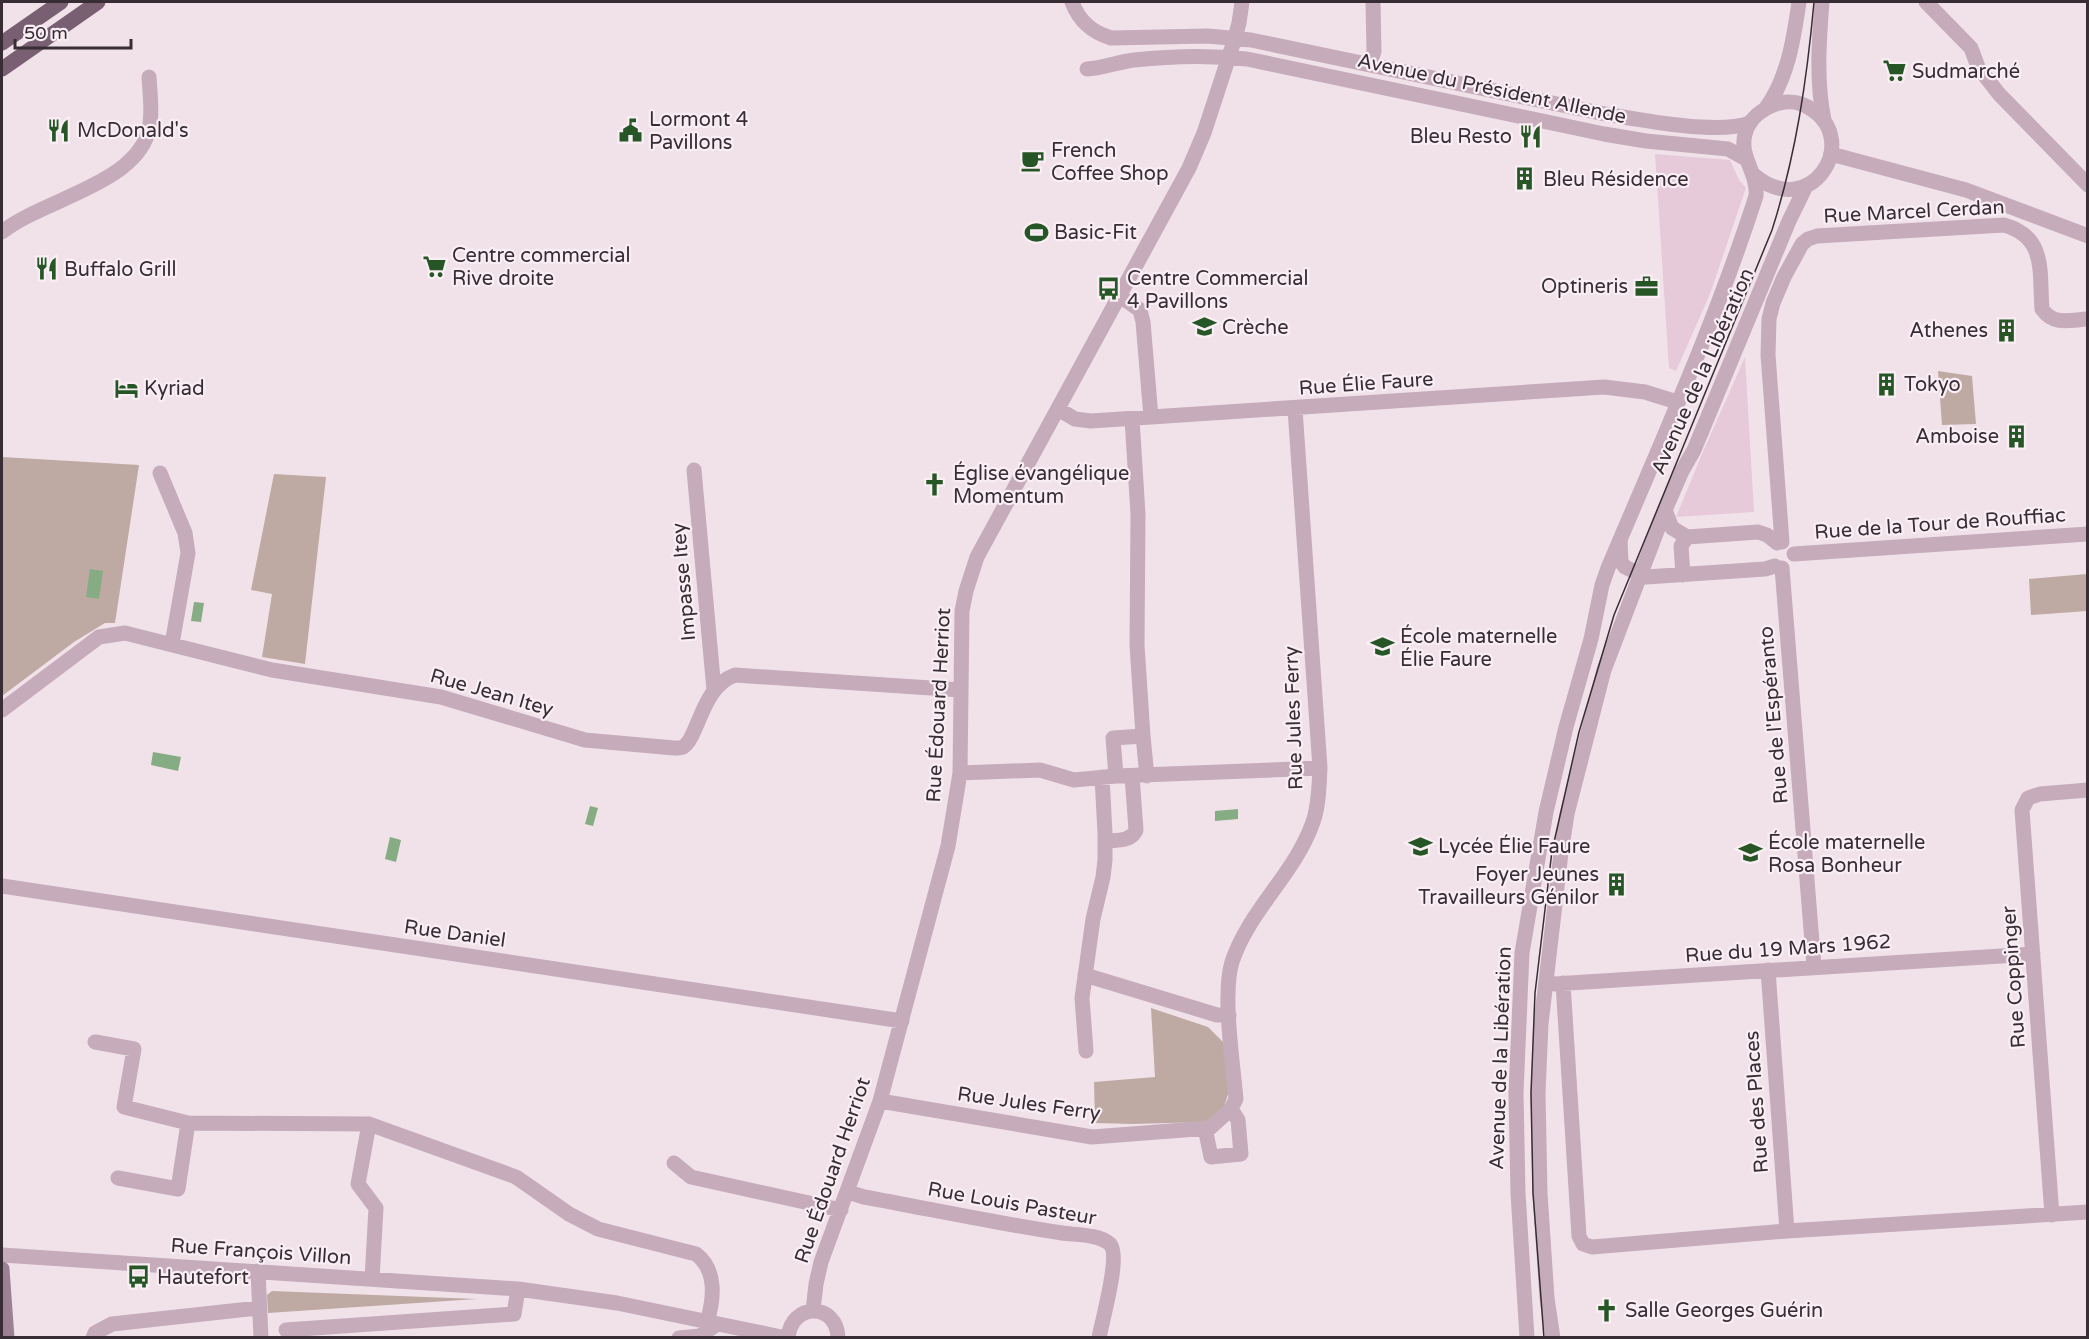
<svg xmlns="http://www.w3.org/2000/svg" width="2089" height="1339" font-family="'Varela Round',sans-serif">
<style>
.green{fill:#bfaaa3}
.plaza{fill:#e7cad9}
.water{fill:#85ac83}
.lines{fill:none;stroke-linecap:round;stroke-linejoin:round}
.minor{stroke:#c6abbb;stroke-width:15}
.tertiary{stroke:#c6abbb;stroke-width:15}
.secondary{stroke:#9c8094;stroke-width:15}
.primary{stroke:#785f71;stroke-width:15}
.tram{stroke:#382c35;stroke-width:1.5}
.labels{text-anchor:middle;stroke-width:4.5;stroke-linejoin:round;paint-order:stroke}
.poi-label{font-size:20px;fill:#382c35;stroke:#f9eef4;text-anchor:start}
.street-label{font-size:20px;fill:#382c35;stroke:#f9eef4}
</style>
<rect width="100%" height="100%" fill="#f1e2ea"/>
<path class="green" d="M 1938,371 L 1972,376 L 1976,424 L 1942,425 Z
M 2,457 L 139,465 L 115,623 L 105,623 L 74,642 L 2,696 Z
M 274,474 L 326,477 L 305,664 L 262,657 L 272,594 L 251,590 Z
M 2087,574 L 2087,611 L 2031,615 L 2029,579 Z
M 1151,1008 L 1208,1027 L 1225,1044 L 1230,1088 L 1223,1110 L 1206,1122 L 1133,1124 L 1095,1123 L 1094,1082 L 1155,1077 Z
M 272,1291 L 477,1299 L 268,1313 L 267,1295 Z"/>
<path class="plaza" d="M 1655,154 L 1730,160 L 1739,180 L 1746,188 L 1710,294 L 1676,371 L 1669,368 Z
M 1745,357 L 1754,512 L 1676,517 L 1702,454 Z"/>
<path class="water" d="M 90,569 L 103,571 L 99,599 L 86,597 Z
M 194,602 L 204,603 L 201,622 L 191,621 Z
M 153,752 L 181,757 L 178,771 L 151,765 Z
M 590,806 L 598,808 L 593,826 L 585,824 Z
M 1238,809 L 1238,819 L 1215,821 L 1215,811 Z
M 390,837 L 401,840 L 396,862 L 385,859 Z"/>
<g class="lines">
<path class="minor" d="M 1072,2 C 1079,21 1091,32 1111,38 L 1208,36 L 1251,40 L 1605,114 C 1641,120 1717,135 1750,123
M 1926,2 L 1971,48 L 1978,67 L 1999,94 L 2088,185
M 1370,64 L 1374,51 L 1373,2
M 1087,69 C 1103,68 1118,62 1134,60 C 1170,56 1210,55 1247,59 L 1604,134 L 1646,141 L 1728,149 L 1746,159
M 1831,154 L 1966,190 L 2088,236
M 2,232 C 42,200 132,185 148,133 C 153,116 150,95 149,77
M 1120,296 L 1140,310 L 1143,322 L 1151,417
M 1058,409 L 1075,419 L 1091,421 L 1604,387 L 1645,392 L 1677,402
M 694,470 L 714,690
M 160,473 L 185,533 L 188,553 L 172,644
M 1665,510 L 1672,528 L 1687,537 L 1758,532 L 1767,535 L 1777,543
M 1620,540 L 1621,562 L 1625,567 L 1646,577 L 1765,569 L 1775,566
M 1782,542 L 1768,355 L 1769,319 L 1773,303 L 1784,277 L 1802,244 L 1808,239 L 1817,236 L 2004,225 C 2047,237 2039,272 2042,309 C 2054,326 2069,320 2088,319
M 1794,554 L 2088,534
M 1782,568 L 1814,967
M 1683,575 L 1681,546 L 1687,537
M 2,710 L 99,637 L 125,633 L 272,670 L 441,697 L 585,740 L 674,748 C 677,748 681,748 683,747 C 688,744 692,736 694,731 C 704,709 711,684 735,675 L 961,690
M 1143,736 L 1147,776
M 960,773 L 1040,770 L 1074,780 L 1116,776 L 1320,768
M 1116,776 L 1113,738 L 1143,736 L 1137,645 L 1138,514 L 1132,419
M 1105,841 C 1116,840 1131,842 1136,830 L 1132,776
M 2,886 L 902,1021
M 1768,970 L 1787,1231
M 1085,975 L 1217,1015 L 1229,1015
M 1563,983 L 1579,1236 L 1583,1244 L 1592,1247 L 1787,1231 L 2088,1212
M 1554,984 L 2033,954
M 95,1042 L 134,1049 L 124,1107 L 188,1123
M 1086,1051 L 1082,998 L 1093,919 L 1103,877 L 1105,860 L 1105,833 L 1102,777
M 880,1101 L 1092,1137 L 1210,1128 L 1231,1109 L 1236,1099 C 1233,1064 1222,994 1232,962 C 1249,910 1295,874 1313,822 C 1319,805 1319,786 1320,768 L 1295,409
M 1205,1128 L 1211,1157 L 1241,1154 L 1238,1120 L 1231,1109
M 674,1163 L 691,1177 L 841,1210
M 118,1178 L 178,1189 L 188,1123 L 369,1124
M 848,1192 L 864,1197 C 930,1209 995,1223 1062,1233 C 1075,1235 1099,1234 1110,1244 C 1121,1256 1102,1320 1099,1338
M 2052,1215 L 2022,810 L 2028,798 L 2040,794 L 2088,790
M 2,1255 L 518,1289 L 617,1303 L 786,1338
M 258,1271 L 261,1338
M 372,1279 L 376,1208 L 358,1184 L 369,1124 L 516,1177 L 569,1214 L 598,1229 L 696,1254 C 717,1270 714,1299 707,1322
M 813,1310 L 816,1284 L 821,1262 L 880,1101 L 948,846 L 960,773 L 962,611 L 966,591 L 977,557 L 1189,168 L 1204,133 L 1235,38 L 1239,23 L 1242,2
M 286,1330 L 514,1314 L 518,1289
M 93,1338 L 95,1333 L 112,1324 L 259,1308
M 679,1338 L 700,1336 L 717,1324
M 788,1338 C 791,1302 837,1302 838,1338"/>
<path class="tertiary" d="M 1822,2 C 1819,40 1816,82 1824,120
M 1766,108 C 1788,78 1794,37 1799,2
M 1527,1338 L 1518,1193 L 1516,1093 L 1522,953 L 1546,812 L 1566,727 L 1591,639 L 1602,585 L 1608,568 C 1660,445 1715,323 1756,196 C 1758,173 1739,157 1745,134 C 1749,119 1762,109 1776,104 C 1788,100 1801,102 1811,109 C 1862,142 1810,222 1754,175
M 1553,1338 L 1547,1298 L 1540,1193 L 1538,1093 L 1541,1024 L 1561,853 L 1567,814 L 1604,670 L 1665,510 L 1682,471 L 1694,450 L 1789,221 L 1806,186"/>
<path class="secondary" d="M 2,1269 L 7,1338"/>
<path class="primary" d="M 2,43 L 61,2
M 2,69 L 98,2"/>
<path class="tram" d="M 1544,1338 L 1533,1193 L 1531,1093 L 1535,993 L 1552,851 L 1579,732 L 1614,615 L 1772,230 C 1796,155 1807,79 1814,2"/>
</g>
<defs>
<symbol id="supermarket-bare" viewBox="-9 -9 18 18"><path d="M-6-5.5h2.5l.6 2H6L4.5 2H-2.5L-4.4-4H-6ZM-1.5 3.2a1.3 1.3 0 1 0 .1 0ZM3 3.2a1.3 1.3 0 1 0 .1 0Z" fill="#265625" stroke="#f9eef4" stroke-width="2.5" paint-order="stroke"/></symbol>
<symbol id="restaurant-bare" viewBox="-9 -9 18 18"><path d="M-5-6h1v4h1v-4h1v4h1v-4h1v5L-1.5 .5V6h-2V.5L-5-1ZM5-6V6H3V1.5H1.5Q1.5-4 5-6Z" fill="#265625" stroke="#f9eef4" stroke-width="2.5" paint-order="stroke"/></symbol>
<symbol id="civic-bare" viewBox="-9 -9 18 18"><path d="M-.6-6.5H3V-4.5H.6V-3L4-1V1h2V6H-6V1h2V-1L-.6-3ZM-1.2 2.5V6h2.4V2.5Z" fill="#265625" stroke="#f9eef4" stroke-width="2.5" paint-order="stroke"/></symbol>
<symbol id="cafe-bare" viewBox="-9 -9 18 18"><path d="M-5.5-4.5H6V0H3Q3 3.5 0 3.5H-2.5Q-5.5 3.5-5.5 0ZM3-3.2v2h1.7v-2ZM-6 4.5H4V6H-6Z" fill="#265625" stroke="#f9eef4" stroke-width="2.5" paint-order="stroke"/></symbol>
<symbol id="building-bare" viewBox="-9 -9 18 18"><path d="M-4-6H4V6H1V3H-1V6H-4ZM-2.5-4.3h1.7v1.8h-1.7ZM.8-4.3h1.7v1.8H.8ZM-2.5-1h1.7V.8h-1.7ZM.8-1h1.7V.8H.8Z" fill="#265625" stroke="#f9eef4" stroke-width="2.5" paint-order="stroke"/></symbol>
<symbol id="stadium-bare" viewBox="-9 -9 18 18"><path d="M0-5a6.5 5 0 1 0 0 10a6.5 5 0 1 0 0-10ZM-3.5-1.8h7v3.6h-7Z" fill="#265625" stroke="#f9eef4" stroke-width="2.5" paint-order="stroke"/></symbol>
<symbol id="office-bare" viewBox="-9 -9 18 18"><path d="M-6-3h4V-5.5h4V-3h4V5H-6ZM-1-4.5V-3h2v-1.5ZM-6 0V1H6V0Z" fill="#265625" stroke="#f9eef4" stroke-width="2.5" paint-order="stroke"/></symbol>
<symbol id="bus-bare" viewBox="-9 -9 18 18"><path d="M-5-6H5V4H4V6H2V4H-2V6H-4V4H-5ZM-3.5-4V0h7V-4ZM-3.5 1.2v1.5H-2V1.2ZM2 1.2v1.5H3.5V1.2Z" fill="#265625" stroke="#f9eef4" stroke-width="2.5" paint-order="stroke"/></symbol>
<symbol id="school-bare" viewBox="-9 -9 18 18"><path d="M0-5L7-2L0 1L-7-2ZM-4 1L0 2.5L4 1V4Q0 6-4 4Z" fill="#265625" stroke="#f9eef4" stroke-width="2.5" paint-order="stroke"/></symbol>
<symbol id="hotel-bare" viewBox="-9 -9 18 18"><path d="M-6-4.5h1.5V1H6V5H4.5V3h-9V5H-6ZM-4 0a1.8 1.8 0 1 1 3.6 0ZM.5 0V-2.5h3Q6-2.5 6 0Z" fill="#265625" stroke="#f9eef4" stroke-width="2.5" paint-order="stroke"/></symbol>
<symbol id="church-bare" viewBox="-9 -9 18 18"><path d="M-1.2-6h2.4v3.5h3.3v2.4h-3.3V6h-2.4V-.1h-3.3v-2.4h3.3Z" fill="#265625" stroke="#f9eef4" stroke-width="2.5" paint-order="stroke"/></symbol>
</defs>
<g fill-rule="evenodd">
<use href="#supermarket-bare" x="1878" y="54" width="33" height="33"/>
<use href="#restaurant-bare" x="42" y="114" width="33" height="33"/>
<use href="#civic-bare" x="614" y="114" width="33" height="33"/>
<use href="#restaurant-bare" x="1514" y="120" width="33" height="33"/>
<use href="#cafe-bare" x="1016" y="144" width="33" height="33"/>
<use href="#building-bare" x="1508" y="162" width="33" height="33"/>
<use href="#stadium-bare" x="1020" y="216" width="33" height="33"/>
<use href="#supermarket-bare" x="418" y="250" width="33" height="33"/>
<use href="#restaurant-bare" x="30" y="252" width="33" height="33"/>
<use href="#office-bare" x="1630" y="270" width="33" height="33"/>
<use href="#bus-bare" x="1092" y="272" width="33" height="33"/>
<use href="#school-bare" x="1188" y="310" width="33" height="33"/>
<use href="#building-bare" x="1990" y="314" width="33" height="33"/>
<use href="#building-bare" x="1870" y="368" width="33" height="33"/>
<use href="#hotel-bare" x="110" y="372" width="33" height="33"/>
<use href="#building-bare" x="2000" y="420" width="33" height="33"/>
<use href="#church-bare" x="918" y="468" width="33" height="33"/>
<use href="#school-bare" x="1366" y="630" width="33" height="33"/>
<use href="#school-bare" x="1404" y="830" width="33" height="33"/>
<use href="#school-bare" x="1734" y="836" width="33" height="33"/>
<use href="#building-bare" x="1600" y="868" width="33" height="33"/>
<use href="#bus-bare" x="122" y="1260" width="33" height="33"/>
<use href="#church-bare" x="1590" y="1294" width="33" height="33"/>
</g>
<g class="labels">
<g class="poi-label">
<text x="1912" y="78">Sudmarché</text>
<text x="649" y="126">Lormont 4<tspan x="649" dy="23">Pavillons</tspan></text>
<text x="77" y="137">McDonald's</text>
<text x="1512" y="143" text-anchor="end">Bleu Resto</text>
<text x="1051" y="157">French<tspan x="1051" dy="23">Coffee Shop</tspan></text>
<text x="1543" y="186">Bleu Résidence</text>
<text x="1054" y="239">Basic-Fit</text>
<text x="452" y="262">Centre commercial<tspan x="452" dy="23">Rive droite</tspan></text>
<text x="64" y="276">Buffalo Grill</text>
<text x="1127" y="285">Centre Commercial<tspan x="1127" dy="23">4 Pavillons</tspan></text>
<text x="1628" y="293" text-anchor="end">Optineris</text>
<text x="1222" y="334">Crèche</text>
<text x="1988" y="337" text-anchor="end">Athenes</text>
<text x="1904" y="391">Tokyo</text>
<text x="144" y="395">Kyriad</text>
<text x="1999" y="443" text-anchor="end">Amboise</text>
<text x="953" y="480">Église évangélique<tspan x="953" dy="23">Momentum</tspan></text>
<text x="1400" y="643">École maternelle<tspan x="1400" dy="23">Élie Faure</tspan></text>
<text x="1768" y="849">École maternelle<tspan x="1768" dy="23">Rosa Bonheur</tspan></text>
<text x="1438" y="853">Lycée Élie Faure</text>
<text x="1599" y="881" text-anchor="end">Foyer Jeunes<tspan x="1599" dy="23">Travailleurs Génilor</tspan></text>
<text x="157" y="1284">Hautefort</text>
<text x="1625" y="1317">Salle Georges Guérin</text>
</g>
<g class="street-label">
<text transform="translate(1492 88) rotate(12)" y="7">Avenue du Président Allende</text>
<text transform="translate(1914 211) rotate(-3)" y="7">Rue Marcel Cerdan</text>
<text transform="translate(1702 371) rotate(-66)" y="7">Avenue de la Libération</text>
<text transform="translate(1366 383) rotate(-4)" y="7">Rue Élie Faure</text>
<text transform="translate(1940 523) rotate(-4)" y="7">Rue de la Tour de Rouffiac</text>
<text transform="translate(683 582) rotate(-95)" y="7">Impasse Itey</text>
<text transform="translate(492 692) rotate(16)" y="7">Rue Jean Itey</text>
<text transform="translate(938 705) rotate(-87)" y="7">Rue Édouard Herriot</text>
<text transform="translate(1773 715) rotate(-95)" y="7">Rue de l'Espéranto</text>
<text transform="translate(1293 718) rotate(-92)" y="7">Rue Jules Ferry</text>
<text transform="translate(455 933) rotate(8)" y="7">Rue Daniel</text>
<text transform="translate(1788 948) rotate(-4)" y="7">Rue du 19 Mars 1962</text>
<text transform="translate(2013 977) rotate(-94)" y="7">Rue Coppinger</text>
<text transform="translate(1500 1058) rotate(-88)" y="7">Avenue de la Libération</text>
<text transform="translate(1756 1102) rotate(-94)" y="7">Rue des Places</text>
<text transform="translate(1029 1103) rotate(8)" y="7">Rue Jules Ferry</text>
<text transform="translate(832 1170) rotate(-71)" y="7">Rue Édouard Herriot</text>
<text transform="translate(1012 1203) rotate(10)" y="7">Rue Louis Pasteur</text>
<text transform="translate(261 1251) rotate(4)" y="7">Rue François Villon</text>
</g>
</g>
<rect width="2089" height="1339" fill="none" stroke="#382c35" stroke-width="6"/>
<path d="M15 39v9h116v-9" fill="none" stroke="#382c35" stroke-width="3"/>
<text x="24" y="39" font-size="18" fill="#382c35" stroke="#f9eef4" stroke-width="4.5" paint-order="stroke">50 m</text>
</svg>
